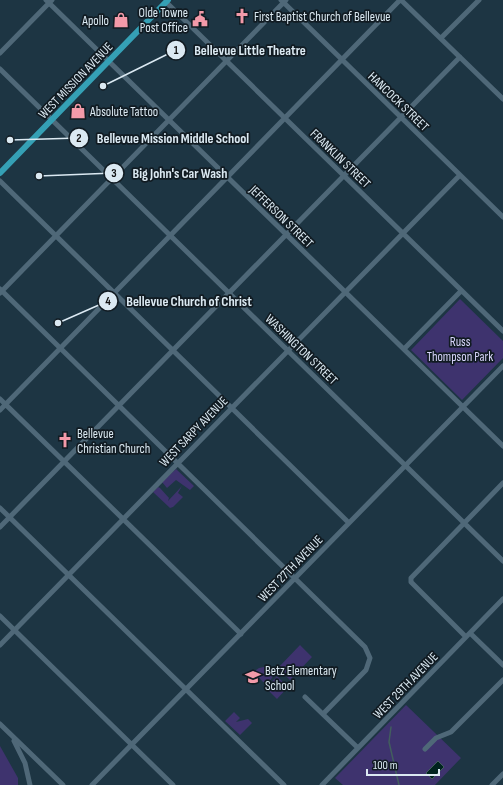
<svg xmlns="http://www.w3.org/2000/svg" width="503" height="785" font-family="'Sofia Sans Condensed',sans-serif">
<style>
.green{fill:#3e336e}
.water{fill:#00231f;stroke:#425e5e}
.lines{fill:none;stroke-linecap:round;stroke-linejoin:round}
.stream{stroke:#425e5e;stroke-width:1.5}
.minor{stroke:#4f6878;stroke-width:5}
.major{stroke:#35a0b5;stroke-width:6}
.labels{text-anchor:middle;stroke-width:3.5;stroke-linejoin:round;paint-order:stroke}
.poi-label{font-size:13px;fill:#dbe9f2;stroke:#111b22;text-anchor:start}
.street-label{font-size:13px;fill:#dbe9f2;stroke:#111b22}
.park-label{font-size:13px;fill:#d8d5fb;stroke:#111b22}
.leader{fill:none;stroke:#dbe9f2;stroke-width:1.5}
.callout-dot{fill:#dbe9f2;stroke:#111b22;stroke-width:1.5}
.mark-label{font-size:12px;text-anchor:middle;font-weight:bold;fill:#111}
.callout-label{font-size:14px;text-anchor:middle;font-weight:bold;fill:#dbe9f2;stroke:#111b22;stroke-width:3.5;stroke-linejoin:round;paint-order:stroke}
</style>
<rect width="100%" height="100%" fill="#1d3543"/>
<path class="green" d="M 460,299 L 503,341 L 503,358 L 462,400 L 411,350 Z
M 176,469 L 194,486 L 190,490 L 176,480 L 167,488 L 162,482 Z
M 182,486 L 178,493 L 183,497 L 173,507 L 170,508 L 153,492 L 158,487 L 160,488 L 169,498 L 168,501 Z
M 300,645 L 312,657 L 290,680 L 278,668 Z
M 268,666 L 274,675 L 269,682 L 263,682 L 256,674 L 256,670 L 259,668 Z
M 277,676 L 288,687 L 277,699 L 266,688 Z
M 406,705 L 461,758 L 435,785 L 343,785 L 335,778 Z
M 234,712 L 240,718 L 236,722 L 248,719 L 252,723 L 240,735 L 225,721 Z
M 0,746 L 18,778 L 18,785 L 0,785 Z"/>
<path class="water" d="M 438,761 L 444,767 L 432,779 L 426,773 Z"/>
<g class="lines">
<path class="stream" d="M 391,727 L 389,742 L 399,785"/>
<path class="minor" d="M 46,0 L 503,446
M 281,0 L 503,217
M 401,0 L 503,99
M 166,2 L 503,331
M 441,38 L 479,0
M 0,53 L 52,0
M 0,69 L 503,561
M 0,181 L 349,523
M 0,289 L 365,647 L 370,658 L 366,670 L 323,714
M 0,293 L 286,0
M 404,349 L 461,291
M 0,399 L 241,634
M 0,410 L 400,0
M 0,508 L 284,785
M 0,527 L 460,57
M 0,616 L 173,785
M 470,633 L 503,665
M 466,637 L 411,582 L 411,578 L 503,483
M 0,645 L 460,175
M 305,697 L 358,748
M 0,724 L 63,785
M 14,741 L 25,763 L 30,785
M 425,749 L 436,738 L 451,732 L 503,680
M 92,785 L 503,366
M 322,785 L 503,599
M 492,785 L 503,774"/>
<path class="major" d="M 0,173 L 168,0"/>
</g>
<defs>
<symbol id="church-bare" viewBox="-9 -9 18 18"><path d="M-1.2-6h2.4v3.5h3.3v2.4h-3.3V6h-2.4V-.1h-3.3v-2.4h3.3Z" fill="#f39aa9" stroke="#111b22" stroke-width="2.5" paint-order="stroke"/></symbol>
<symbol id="civic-bare" viewBox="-9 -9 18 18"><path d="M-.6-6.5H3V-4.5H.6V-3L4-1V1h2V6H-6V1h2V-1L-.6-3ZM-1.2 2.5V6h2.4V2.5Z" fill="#f39aa9" stroke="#111b22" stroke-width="2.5" paint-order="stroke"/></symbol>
<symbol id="shop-bare" viewBox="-9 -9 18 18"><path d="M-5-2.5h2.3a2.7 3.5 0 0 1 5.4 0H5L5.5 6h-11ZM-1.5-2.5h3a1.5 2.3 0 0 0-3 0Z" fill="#f39aa9" stroke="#111b22" stroke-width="2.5" paint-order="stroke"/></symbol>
<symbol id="school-bare" viewBox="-9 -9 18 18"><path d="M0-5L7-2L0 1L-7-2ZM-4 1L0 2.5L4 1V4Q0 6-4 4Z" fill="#f39aa9" stroke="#111b22" stroke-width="2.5" paint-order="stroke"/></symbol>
</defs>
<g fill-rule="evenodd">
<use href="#church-bare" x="231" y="5" width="22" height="22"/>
<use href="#civic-bare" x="189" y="8" width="22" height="22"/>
<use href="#shop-bare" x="110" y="9" width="22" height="22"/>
<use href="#shop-bare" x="67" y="100" width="22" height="22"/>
<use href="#church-bare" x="54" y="429" width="22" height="22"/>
<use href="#school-bare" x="242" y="666" width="22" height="22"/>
</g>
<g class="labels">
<g class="poi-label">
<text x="188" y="17" text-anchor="end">Olde Towne<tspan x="188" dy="15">Post Office</tspan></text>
<text x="254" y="21">First Baptist Church of Bellevue</text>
<text x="109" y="25" text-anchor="end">Apollo</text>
<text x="90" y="116">Absolute Tattoo</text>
<text x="77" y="438">Bellevue<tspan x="77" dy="15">Christian Church</tspan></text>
<text x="265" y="675">Betz Elementary<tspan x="265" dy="15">School</tspan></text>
</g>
<g class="street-label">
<text transform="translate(75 80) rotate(-46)" y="5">WEST MISSION AVENUE</text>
<text transform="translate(399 101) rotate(44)" y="5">HANCOCK STREET</text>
<text transform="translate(341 158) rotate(44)" y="5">FRANKLIN STREET</text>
<text transform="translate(282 216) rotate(44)" y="5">JEFFERSON STREET</text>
<text transform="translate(302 349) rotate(44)" y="5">WASHINGTON STREET</text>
<text transform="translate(193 431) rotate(-46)" y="5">WEST SARPY AVENUE</text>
<text transform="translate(290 568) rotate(-46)" y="5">WEST 27TH AVENUE</text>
<text transform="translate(405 685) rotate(-46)" y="5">WEST 29TH AVENUE</text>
</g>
<g class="park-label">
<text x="460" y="346">Russ<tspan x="460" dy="15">Thompson Park</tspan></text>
</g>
</g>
<path class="leader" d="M103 86L176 50M10 140L79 138M39 176L114 173M58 323L108 301"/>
<g class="callout-dot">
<circle cx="103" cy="86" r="4"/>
<circle cx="10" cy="140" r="4"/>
<circle cx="39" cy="176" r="4"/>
<circle cx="58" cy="323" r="4"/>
<circle cx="176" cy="50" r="10"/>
<circle cx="79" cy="138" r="10"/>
<circle cx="114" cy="173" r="10"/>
<circle cx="108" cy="301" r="10"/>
</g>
<g class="mark-label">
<text x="176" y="54">1</text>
<text x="79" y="142">2</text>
<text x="114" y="177">3</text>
<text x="108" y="305">4</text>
</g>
<g class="callout-label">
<text x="250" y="55">Bellevue Little Theatre</text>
<text x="173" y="143">Bellevue Mission Middle School</text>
<text x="180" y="178">Big John's Car Wash</text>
<text x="189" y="306">Bellevue Church of Christ</text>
</g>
<path d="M367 769v6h72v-6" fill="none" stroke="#dbe9f2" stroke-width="2"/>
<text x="373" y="769" font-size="12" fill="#dbe9f2" stroke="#111b22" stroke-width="3" paint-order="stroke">100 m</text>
</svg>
